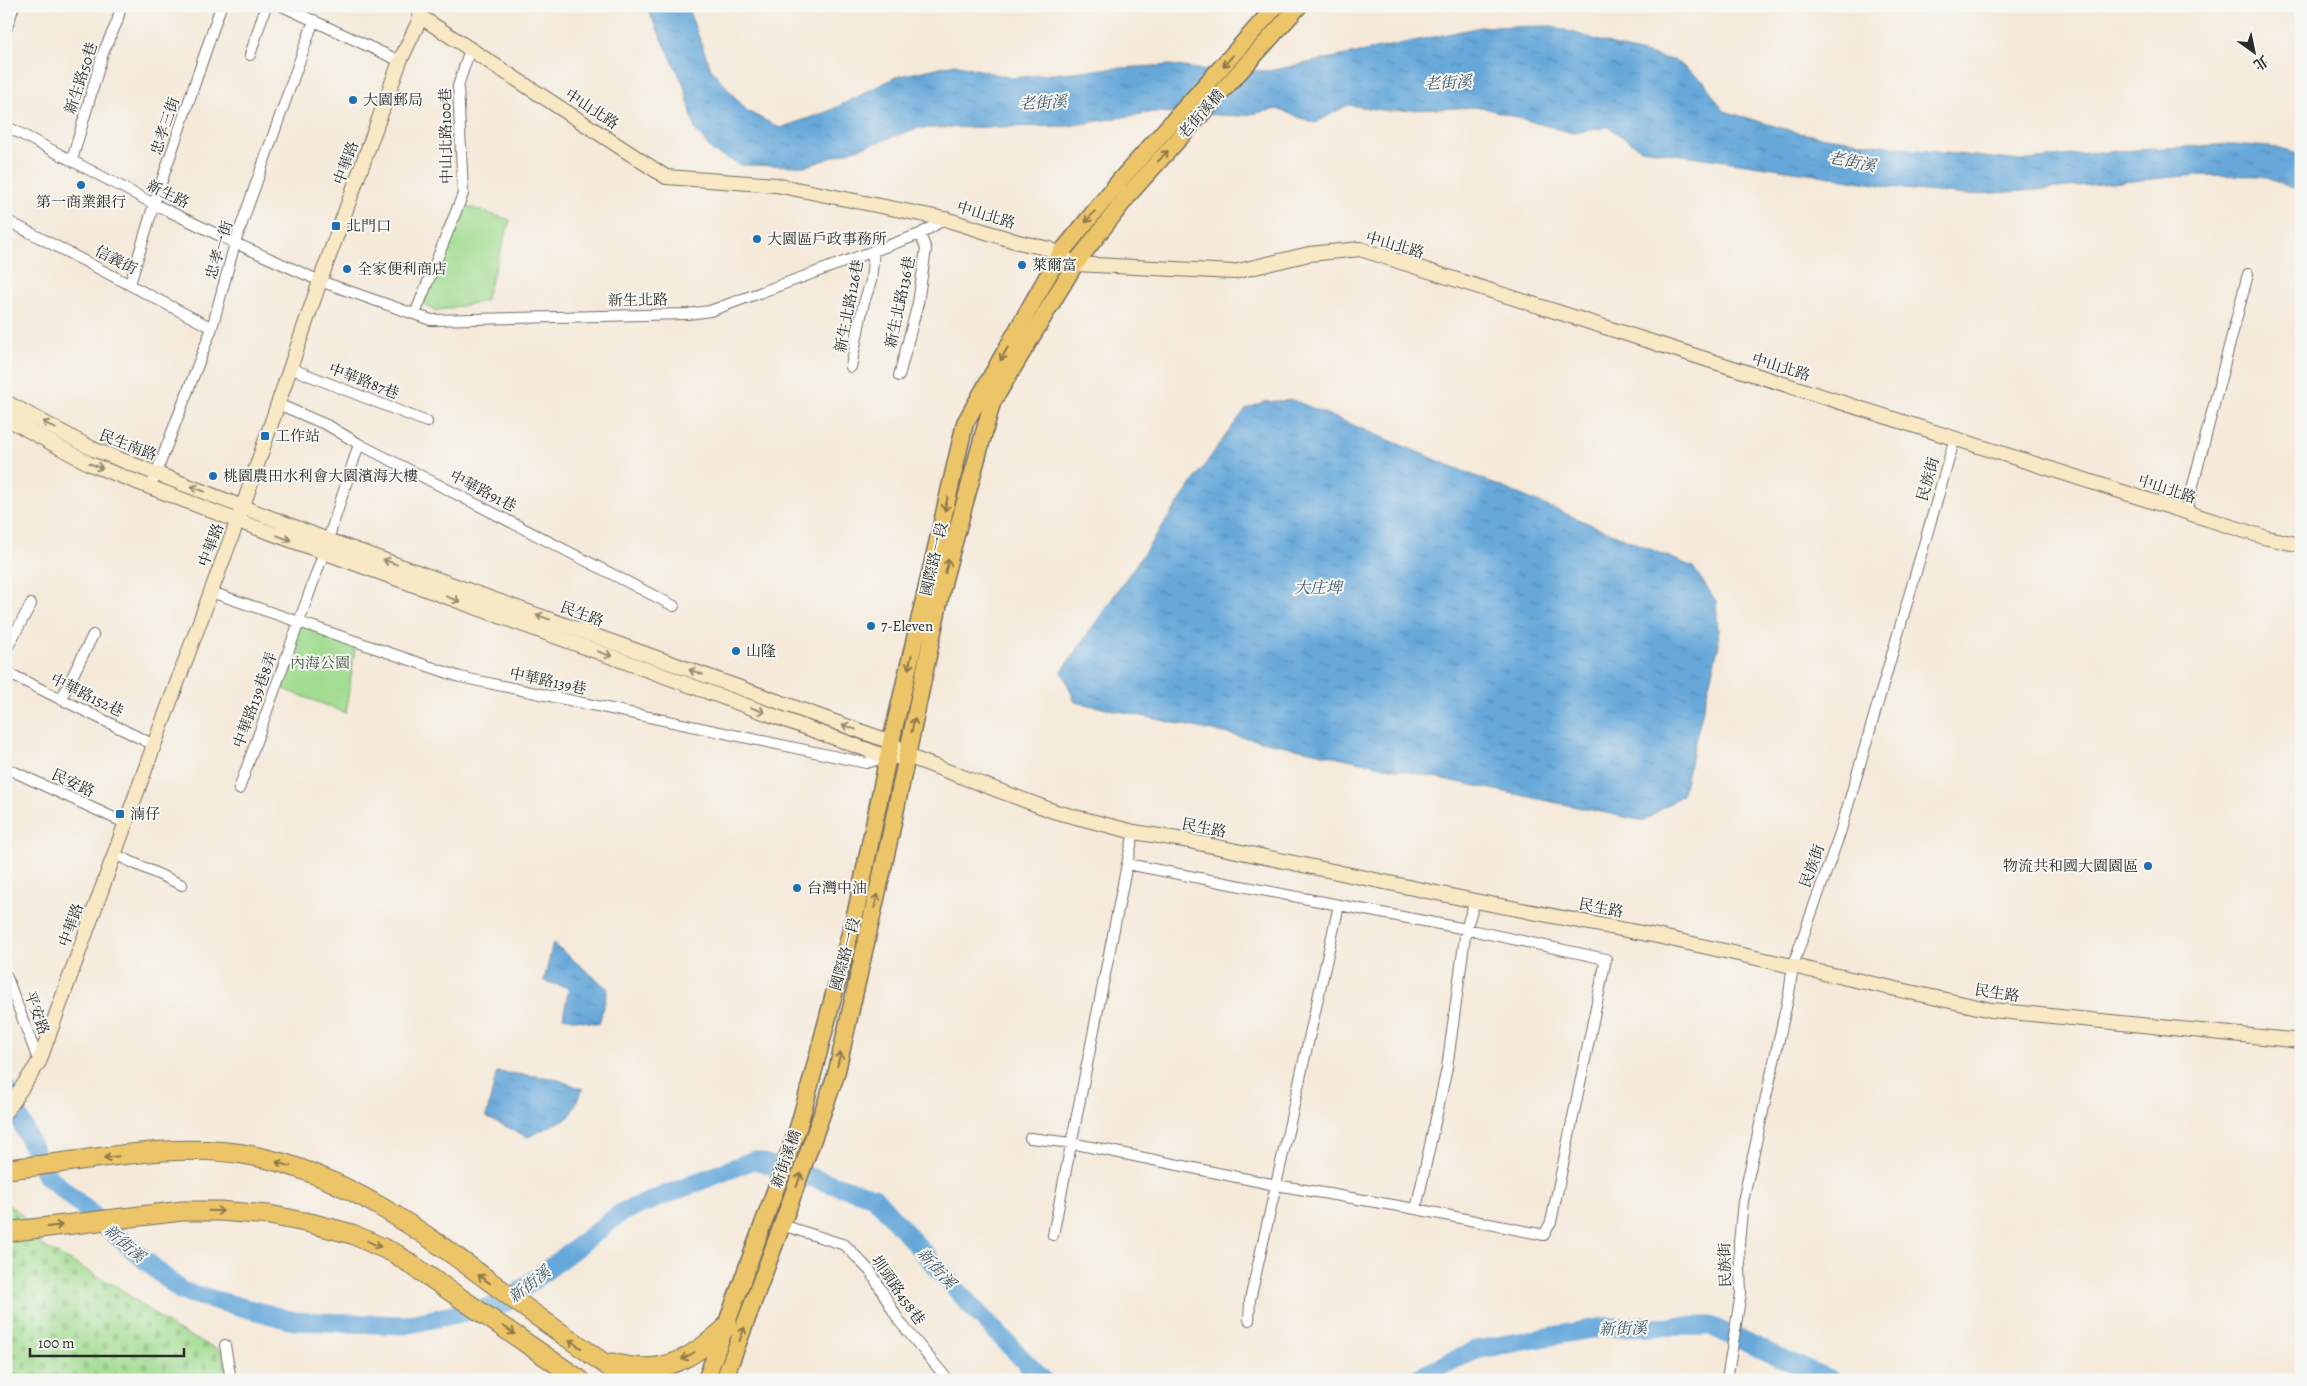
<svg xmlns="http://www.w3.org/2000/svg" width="2307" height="1386" font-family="Alegreya,'Noto Serif TC',serif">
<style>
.cemetery{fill:url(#cemetery-stones);stroke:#66845e}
.park{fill:#a1dc90;stroke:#66845e}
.water{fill:url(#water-ripples);stroke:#486a82}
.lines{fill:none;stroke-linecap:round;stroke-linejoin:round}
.river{stroke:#66a8da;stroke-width:19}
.street-casing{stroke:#726e68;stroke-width:12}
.secondary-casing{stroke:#726e68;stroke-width:16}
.primary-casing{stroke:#726e68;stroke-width:19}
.highway-casing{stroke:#726e68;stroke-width:21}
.street{stroke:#fff;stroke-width:10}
.secondary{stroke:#f8e8c3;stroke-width:14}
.primary{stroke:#edc569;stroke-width:16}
.highway{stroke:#edc569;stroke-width:19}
.oneway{stroke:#8c784a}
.oneway2{stroke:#928a77}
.poi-dot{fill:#1f6fb2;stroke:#f6f6f2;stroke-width:2}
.labels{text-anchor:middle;stroke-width:4;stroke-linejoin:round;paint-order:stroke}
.street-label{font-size:15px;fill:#2b2b2b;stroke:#f6f6f2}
.poi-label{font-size:15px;fill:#2b2b2b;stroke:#f6f6f2;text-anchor:start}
.park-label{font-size:15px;fill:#485744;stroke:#f6f6f2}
.water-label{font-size:16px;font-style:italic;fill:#405768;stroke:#f6f6f2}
</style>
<defs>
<pattern id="cemetery-stones" width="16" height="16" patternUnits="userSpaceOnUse" patternTransform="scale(1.25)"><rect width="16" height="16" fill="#a1dc90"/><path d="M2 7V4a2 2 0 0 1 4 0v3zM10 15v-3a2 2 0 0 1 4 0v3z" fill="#8bbd7c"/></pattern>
<pattern id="water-ripples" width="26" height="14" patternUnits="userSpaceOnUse" patternTransform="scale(1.25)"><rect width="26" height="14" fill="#66a8da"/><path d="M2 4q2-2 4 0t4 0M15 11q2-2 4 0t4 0" fill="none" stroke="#5489b1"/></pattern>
</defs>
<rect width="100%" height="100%" fill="#f6f6f2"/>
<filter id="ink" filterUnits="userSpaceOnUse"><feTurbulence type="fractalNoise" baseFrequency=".02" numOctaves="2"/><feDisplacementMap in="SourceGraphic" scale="10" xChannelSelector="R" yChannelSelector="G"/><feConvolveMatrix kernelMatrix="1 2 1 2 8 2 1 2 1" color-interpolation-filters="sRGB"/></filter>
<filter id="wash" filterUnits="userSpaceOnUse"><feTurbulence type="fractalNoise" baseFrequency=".0096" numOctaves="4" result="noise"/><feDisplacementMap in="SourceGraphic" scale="20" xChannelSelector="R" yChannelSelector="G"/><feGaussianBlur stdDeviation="1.12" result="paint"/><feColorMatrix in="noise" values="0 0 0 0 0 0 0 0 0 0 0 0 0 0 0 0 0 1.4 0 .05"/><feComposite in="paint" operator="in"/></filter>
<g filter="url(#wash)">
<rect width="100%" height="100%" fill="#f5e9d9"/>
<path class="cemetery" d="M 6,1203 L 21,1214 L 43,1246 L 119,1288 L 175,1329 L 221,1351 L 234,1380 L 6,1380 Z"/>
<path class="park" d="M 460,204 L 510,220 L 485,301 L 435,311 L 424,304 Z
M 300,621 L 356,641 L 346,713 L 276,686 Z"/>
<path class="water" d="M 646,6 L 687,6 L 711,69 L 747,111 L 780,128 L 829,111 L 896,77 L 955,64 L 1011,78 L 1103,69 L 1170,65 L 1197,69 L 1269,71 L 1481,27 L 1552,26 L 1623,48 L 1676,61 L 1704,82 L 1724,111 L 1798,133 L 1909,149 L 2021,161 L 2087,153 L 2233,144 L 2279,148 L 2301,154 L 2301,192 L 2262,176 L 2196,175 L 2036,190 L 1966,195 L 1905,189 L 1801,172 L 1641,149 L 1608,127 L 1572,133 L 1481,107 L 1389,111 L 1348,105 L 1315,123 L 1277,109 L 1240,116 L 1154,112 L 1068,126 L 918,128 L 807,166 L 741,165 L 712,151 L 695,129 L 684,85 Z
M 1293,400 L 1693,567 L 1716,601 L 1719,644 L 1682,795 L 1644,821 L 1075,702 L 1062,671 L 1225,436 L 1246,409 L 1264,402 Z
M 553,943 L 608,989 L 599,1024 L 563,1017 L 569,988 L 544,981 Z
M 497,1072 L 553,1078 L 583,1089 L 569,1117 L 528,1137 L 486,1117 Z"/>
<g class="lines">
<path class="river" d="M 6,1089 L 45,1174 L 181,1291 L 294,1321 L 405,1325 L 503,1304 L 622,1212 L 754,1160 L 874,1197 L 972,1307 L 1043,1380
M 1413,1380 L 1475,1350 L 1602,1327 L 1710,1326 L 1831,1380"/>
</g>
</g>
<g filter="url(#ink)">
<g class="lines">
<defs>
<path id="street" d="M 282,6 L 400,61
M 6,30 L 14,6
M 250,55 L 266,6
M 6,126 L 154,204 L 235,243 L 320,281 L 431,320 L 688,314 L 710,311 L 920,234 L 945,219
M 72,160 L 103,53 L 117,22 L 121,6
M 6,220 L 212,328
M 130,284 L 154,204 L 221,6
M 415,314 L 463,194 L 458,86 L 470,49
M 851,367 L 863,306 L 871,281 L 874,250
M 290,368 L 427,422
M 899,376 L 918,303 L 926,249 L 920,234
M 278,404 L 329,426 L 359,444 L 674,606
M 154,479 L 212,328 L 235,243 L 314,20
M 2186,512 L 2248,274
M 211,592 L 460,677 L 866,763 L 887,757
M 6,650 L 31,604
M 6,672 L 154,745
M 61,699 L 93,635
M 6,768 L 127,824
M 239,789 L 324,552 L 359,444
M 114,854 L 182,885
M 1127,864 L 1134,832
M 1339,905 L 1466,929 L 1606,959 L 1551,1222 L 1544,1235 L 1416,1209 L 1276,1185 Z
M 6,975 L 39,1062
M 1030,1138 L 1071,1143 L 1276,1185 L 1250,1300 L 1249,1320
M 1416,1209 L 1447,1068 L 1466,929 L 1475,901
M 782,1225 L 845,1245 L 871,1272 L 899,1321 L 948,1380
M 1053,1235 L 1127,864 L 1339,905
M 225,1345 L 231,1380
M 1727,1380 L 1741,1293 L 1739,1243 L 1743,1201 L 1789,994 L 1793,965 L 1840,833 L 1955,438"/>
<path id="secondary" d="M 417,6 L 421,17 L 666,177 L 776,185 L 945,219 L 1018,242 L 1050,249 L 1075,264 L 1234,272 L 1309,254 L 1360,249 L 2267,538 L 2301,545
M 6,402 L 93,449 L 328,540 L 891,742 L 907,756 L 1056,812 L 1134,832 L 1184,840 L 1475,901 L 1657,936 L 1991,1010 L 2301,1041
M 6,418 L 90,464 L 238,521 L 887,757 L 899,757
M 6,1111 L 39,1062 L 154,745 L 243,506 L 320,281 L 400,61 L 421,17"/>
<path id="primary" d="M 706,1380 L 798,1128 L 810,1085 L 857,907 L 891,742 L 965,423 L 1060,254 L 1121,179 L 1276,6
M 724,1380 L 782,1225 L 836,1075 L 890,837 L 944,579 L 992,403 L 1075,264 L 1131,192 L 1299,6"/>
<path id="highway" d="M 6,1169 C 87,1162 173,1140 254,1156 C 376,1180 476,1277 577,1344 C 594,1356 612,1370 630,1380
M 6,1232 L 182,1211 L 220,1211 L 269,1215 L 310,1223 L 352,1234 L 396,1254 L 580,1380
M 612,1363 C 664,1377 689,1360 727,1327"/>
</defs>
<use href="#street" class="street-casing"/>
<use href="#secondary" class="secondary-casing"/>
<use href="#primary" class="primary-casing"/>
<use href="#highway" class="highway-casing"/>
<use href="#street" class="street"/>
<use href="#secondary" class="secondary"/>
<use href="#primary" class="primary"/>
<use href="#highway" class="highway"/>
</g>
<defs><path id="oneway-shaft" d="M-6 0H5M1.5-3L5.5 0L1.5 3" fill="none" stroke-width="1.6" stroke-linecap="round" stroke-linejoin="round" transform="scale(1.25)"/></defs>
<g class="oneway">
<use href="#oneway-shaft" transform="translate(1228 61) rotate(132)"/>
<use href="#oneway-shaft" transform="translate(1163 156) rotate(-48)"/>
<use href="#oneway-shaft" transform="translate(1090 217) rotate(129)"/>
<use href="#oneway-shaft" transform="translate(1004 354) rotate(119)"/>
<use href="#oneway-shaft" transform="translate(946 504) rotate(103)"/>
<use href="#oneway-shaft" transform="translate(947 566) rotate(-75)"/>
<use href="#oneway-shaft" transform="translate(910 662) rotate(103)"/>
<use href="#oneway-shaft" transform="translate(913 725) rotate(-78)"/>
<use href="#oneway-shaft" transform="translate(876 901) rotate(-77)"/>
<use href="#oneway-shaft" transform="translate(839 1059) rotate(-77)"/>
<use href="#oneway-shaft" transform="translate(111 1157) rotate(174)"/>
<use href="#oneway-shaft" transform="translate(283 1164) rotate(-163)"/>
<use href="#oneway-shaft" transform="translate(799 1180) rotate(-70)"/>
<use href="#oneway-shaft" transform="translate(216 1211) rotate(2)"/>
<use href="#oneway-shaft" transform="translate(55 1226) rotate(-7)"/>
<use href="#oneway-shaft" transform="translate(374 1244) rotate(24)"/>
<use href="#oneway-shaft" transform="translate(484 1279) rotate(-144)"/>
<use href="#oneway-shaft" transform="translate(509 1330) rotate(35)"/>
<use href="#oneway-shaft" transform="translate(742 1334) rotate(-70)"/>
<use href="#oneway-shaft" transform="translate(575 1344) rotate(-146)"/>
<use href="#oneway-shaft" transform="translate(688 1356) rotate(150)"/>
</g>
<g class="oneway2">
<use href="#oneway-shaft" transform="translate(49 425) rotate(-151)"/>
<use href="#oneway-shaft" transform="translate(96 466) rotate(22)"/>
<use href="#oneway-shaft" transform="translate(198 489) rotate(-159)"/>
<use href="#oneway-shaft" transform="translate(284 538) rotate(20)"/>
<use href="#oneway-shaft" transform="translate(390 562) rotate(-160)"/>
<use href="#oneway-shaft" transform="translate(453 599) rotate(20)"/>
<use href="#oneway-shaft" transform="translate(543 617) rotate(-160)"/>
<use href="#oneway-shaft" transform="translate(605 654) rotate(20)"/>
<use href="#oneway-shaft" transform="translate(696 672) rotate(-160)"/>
<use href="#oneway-shaft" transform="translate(758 710) rotate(20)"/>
<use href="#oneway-shaft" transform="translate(849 727) rotate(-160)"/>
</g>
</g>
<g class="poi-dot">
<circle cx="353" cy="100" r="5"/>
<circle cx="81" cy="185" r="5"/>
<rect x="331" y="221" width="10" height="10" rx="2.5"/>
<circle cx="757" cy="239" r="5"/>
<circle cx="1022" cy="265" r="5"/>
<circle cx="347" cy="269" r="5"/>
<rect x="260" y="431" width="10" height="10" rx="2.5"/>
<circle cx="213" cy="476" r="5"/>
<circle cx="871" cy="626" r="5"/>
<circle cx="736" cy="651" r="5"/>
<rect x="115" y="809" width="10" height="10" rx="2.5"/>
<circle cx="2148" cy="866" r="5"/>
<circle cx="797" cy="888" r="5"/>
</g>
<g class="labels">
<g class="street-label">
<text transform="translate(81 78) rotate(-72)" y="5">新生路50巷</text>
<text transform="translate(592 109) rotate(33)" y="5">中山北路</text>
<text transform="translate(1201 114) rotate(-48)" y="5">老街溪橋</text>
<text transform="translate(165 126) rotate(-71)" y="5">忠孝三街</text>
<text transform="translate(446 136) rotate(-91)" y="5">中山北路100巷</text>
<text transform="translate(346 163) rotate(-70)" y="5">中華路</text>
<text transform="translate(168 194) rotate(26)" y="5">新生路</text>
<text transform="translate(986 215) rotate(17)" y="5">中山北路</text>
<text transform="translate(1395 245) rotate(16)" y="5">中山北路</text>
<text transform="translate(219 250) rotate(-73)" y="5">忠孝一街</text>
<text transform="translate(116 260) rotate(27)" y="5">信義街</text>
<text transform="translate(638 300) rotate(-1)" y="5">新生北路</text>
<text transform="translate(900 302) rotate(-78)" y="5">新生北路136巷</text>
<text transform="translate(849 306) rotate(-79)" y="5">新生北路126巷</text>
<text transform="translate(1781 367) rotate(17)" y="5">中山北路</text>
<text transform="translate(364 381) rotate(21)" y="5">中華路87巷</text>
<text transform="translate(128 445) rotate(21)" y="5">民生南路</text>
<text transform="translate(1928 479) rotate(-74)" y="5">民族街</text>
<text transform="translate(2167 489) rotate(18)" y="5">中山北路</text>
<text transform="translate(483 491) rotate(27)" y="5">中華路91巷</text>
<text transform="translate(211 545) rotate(-69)" y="5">中華路</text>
<text transform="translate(934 559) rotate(-77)" y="5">國際路一段</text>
<text transform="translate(582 614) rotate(20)" y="5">民生路</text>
<text transform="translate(548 681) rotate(12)" y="5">中華路139巷</text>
<text transform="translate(87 695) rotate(26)" y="5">中華路152巷</text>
<text transform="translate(255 700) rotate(-70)" y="5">中華路139巷8弄</text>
<text transform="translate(73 783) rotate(25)" y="5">民安路</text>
<text transform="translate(1204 828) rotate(11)" y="5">民生路</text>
<text transform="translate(1812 866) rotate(-70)" y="5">民族街</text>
<text transform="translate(1601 908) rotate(11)" y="5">民生路</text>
<text transform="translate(71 925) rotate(-70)" y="5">中華路</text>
<text transform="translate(845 954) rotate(-75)" y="5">國際路一段</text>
<text transform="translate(1997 993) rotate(9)" y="5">民生路</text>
<text transform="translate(37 1013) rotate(70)" y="5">平安路</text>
<text transform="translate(786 1159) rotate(-70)" y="5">新街溪橋</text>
<text transform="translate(1725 1265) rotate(-92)" y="5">民族街</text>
<text transform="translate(898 1290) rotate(55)" y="5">圳頭路458巷</text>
</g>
<g class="poi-label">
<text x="363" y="105">大園郵局</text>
<text x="81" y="207" text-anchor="middle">第一商業銀行</text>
<text x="346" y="231">北門口</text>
<text x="767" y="244">大園區戶政事務所</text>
<text x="1032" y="270">萊爾富</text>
<text x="357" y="274">全家便利商店</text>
<text x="275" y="441">工作站</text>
<text x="223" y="481">桃園農田水利會大園濱海大樓</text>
<text x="881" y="631">7-Eleven</text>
<text x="746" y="656">山隆</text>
<text x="130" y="819">湳仔</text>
<text x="2138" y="871" text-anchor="end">物流共和國大園園區</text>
<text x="807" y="893">台灣中油</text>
</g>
<g class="park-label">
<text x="320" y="668">內海公園</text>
</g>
<g class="water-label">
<text transform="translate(1448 82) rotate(-3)" y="6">老街溪</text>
<text transform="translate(1043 102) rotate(-3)" y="6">老街溪</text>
<text transform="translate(1852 161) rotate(11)" y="6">老街溪</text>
<text x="1318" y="593">大庄埤</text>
<text transform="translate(125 1243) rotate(41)" y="6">新街溪</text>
<text transform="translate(937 1268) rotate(48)" y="6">新街溪</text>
<text transform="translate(529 1284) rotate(-38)" y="6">新街溪</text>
<text transform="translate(1623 1328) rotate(-2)" y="6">新街溪</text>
</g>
</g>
<rect width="2307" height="1386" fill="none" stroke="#f6f6f2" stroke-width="25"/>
<g transform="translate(2254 52) rotate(147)" stroke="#f6f6f2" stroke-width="4" paint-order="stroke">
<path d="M0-4L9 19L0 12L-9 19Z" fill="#2b2b2b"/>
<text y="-8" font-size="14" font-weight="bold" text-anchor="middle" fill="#2b2b2b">北</text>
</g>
<path d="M30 1348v8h154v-8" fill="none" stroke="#2b2b2b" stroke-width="2.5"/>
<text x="38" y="1348" font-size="15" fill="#2b2b2b" stroke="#f6f6f2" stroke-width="4" paint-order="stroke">100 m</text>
</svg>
